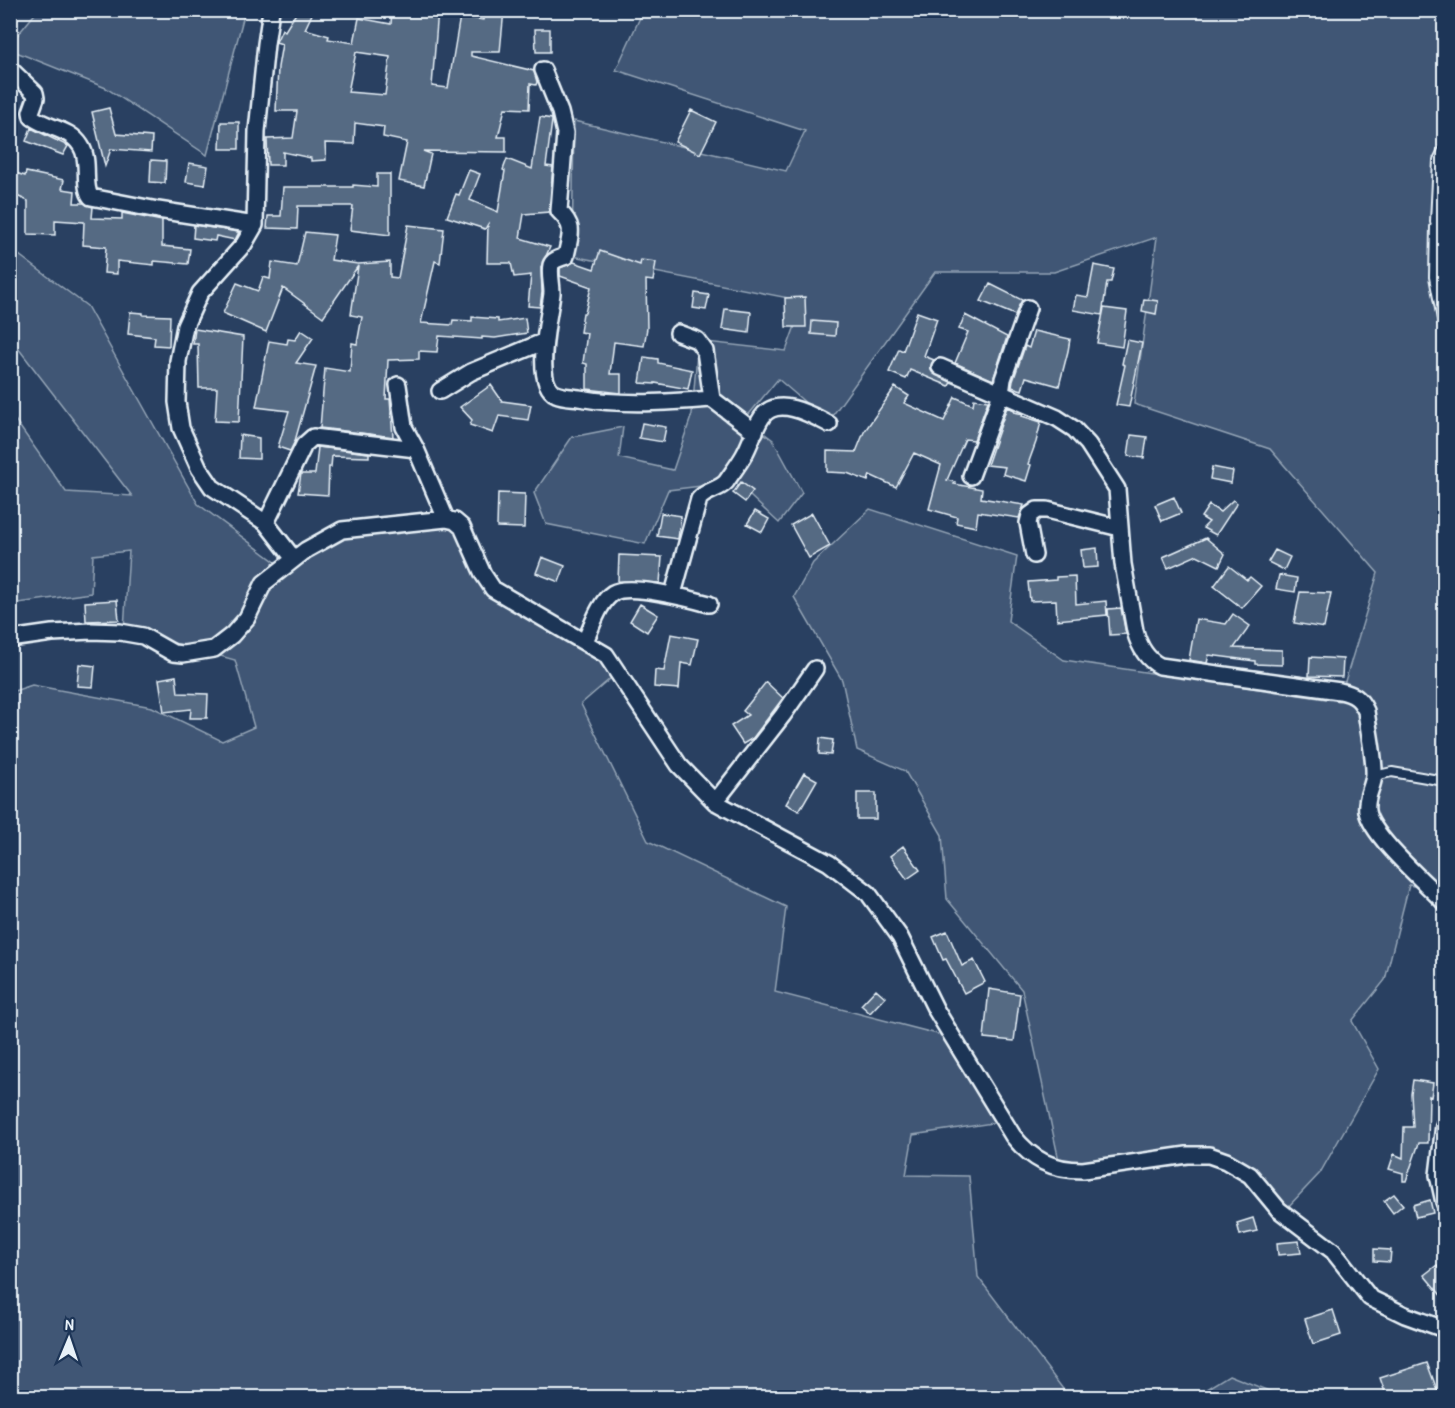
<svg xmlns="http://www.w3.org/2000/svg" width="1455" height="1408" font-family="'Patrick Hand',sans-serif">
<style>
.green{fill:#415774;stroke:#94a4b6;stroke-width:1.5}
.building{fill:#556a83;stroke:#e8f1f8;stroke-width:1.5;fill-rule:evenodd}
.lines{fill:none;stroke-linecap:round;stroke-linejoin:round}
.service-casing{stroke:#e8f1f8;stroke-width:12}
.minor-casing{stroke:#e8f1f8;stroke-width:20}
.service{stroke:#1d3557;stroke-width:8}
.minor{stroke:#1d3557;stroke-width:15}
</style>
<rect width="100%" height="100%" fill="#294061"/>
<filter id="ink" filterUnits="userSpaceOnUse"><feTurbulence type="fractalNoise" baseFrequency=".0167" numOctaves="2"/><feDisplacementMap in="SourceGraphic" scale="12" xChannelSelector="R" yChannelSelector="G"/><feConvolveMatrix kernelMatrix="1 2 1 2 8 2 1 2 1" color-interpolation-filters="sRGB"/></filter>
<g filter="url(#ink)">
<path class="green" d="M 38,10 L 245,11 L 207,155 L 106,88 L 11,50 L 11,43 Z
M 643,11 L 1444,11 L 1444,893 L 1409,885 L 1385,980 L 1352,1021 L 1379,1069 L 1320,1173 L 1287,1208 L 1229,1166 L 1181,1154 L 1061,1170 L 1022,990 L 947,899 L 942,835 L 905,771 L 857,750 L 842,680 L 794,597 L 813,563 L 870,509 L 1017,556 L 1008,621 L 1064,660 L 1339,701 L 1378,573 L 1270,449 L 1134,404 L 1157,237 L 1054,272 L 935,272 L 828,422 L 778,379 L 745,419 L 773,440 L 802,493 L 779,523 L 735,482 L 668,490 L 645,544 L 546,524 L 534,493 L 572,437 L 623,427 L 619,458 L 673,470 L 692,414 L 698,341 L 786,351 L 804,301 L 572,256 L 574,121 L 786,171 L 805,131 L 616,70 Z
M 11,249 L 87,306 L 198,504 L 277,563 L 338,530 L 454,525 L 507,600 L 591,637 L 618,672 L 581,704 L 648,841 L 786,907 L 775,992 L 945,1036 L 999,1122 L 913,1135 L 906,1175 L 969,1176 L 978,1277 L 1069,1397 L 11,1397 L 11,692 L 32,685 L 152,707 L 222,741 L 254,727 L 235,660 L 124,629 L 129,551 L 93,555 L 91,593 L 11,604 L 10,390 L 13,417 L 66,492 L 132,496 L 11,339 Z
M 1229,1375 L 1284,1397 L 1193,1397 Z"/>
<path class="building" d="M 298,10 L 314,10 L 305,29 L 329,36 L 328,39 L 354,43 L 359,18 L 391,24 L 392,10 L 438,10 L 432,86 L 448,88 L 460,16 L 483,20 L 485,10 L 504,10 L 500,52 L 471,52 L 471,56 L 534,71 L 537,82 L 536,85 L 530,84 L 529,109 L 505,108 L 498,137 L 506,137 L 506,152 L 423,151 L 431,154 L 424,186 L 399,181 L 407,142 L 383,137 L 384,127 L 355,123 L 354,144 L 325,143 L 326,160 L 311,161 L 311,158 L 283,152 L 283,165 L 268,165 L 267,139 L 293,138 L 297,111 L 276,111 L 278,67 L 282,44 L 276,42 L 282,29 L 285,31 ZM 356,52 L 390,57 L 385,95 L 348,92 Z
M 535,29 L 550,29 L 550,52 L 536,52 Z
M 109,108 L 116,134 L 152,137 L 151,152 L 111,149 L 105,166 L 92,112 Z
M 691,110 L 716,122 L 700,154 L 675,142 Z
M 540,117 L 552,119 L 552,121 L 546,166 L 553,167 L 549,212 L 524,214 L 520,238 L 550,247 L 541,267 L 542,292 L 540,307 L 528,306 L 531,275 L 514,277 L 511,263 L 487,263 L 488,224 L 485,229 L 447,217 L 456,194 L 459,195 L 469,170 L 480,174 L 470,200 L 498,212 L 505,171 L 503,170 L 507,159 L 532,169 Z
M 221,122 L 239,122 L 239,149 L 220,149 Z
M 31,128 L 68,146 L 63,155 L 26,141 Z
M 151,160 L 166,161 L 165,183 L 150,182 Z
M 189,163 L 208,166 L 205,185 L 186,182 Z
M 10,171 L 25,176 L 26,172 L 64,180 L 62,189 L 75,191 L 74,203 L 84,203 L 93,207 L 92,218 L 122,219 L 122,213 L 162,221 L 162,246 L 190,249 L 188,264 L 154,261 L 154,265 L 117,261 L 117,274 L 104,273 L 106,247 L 83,245 L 84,222 L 55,220 L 55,235 L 28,234 L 28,201 L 10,193 Z
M 377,174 L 390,174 L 390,235 L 350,230 L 353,206 L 298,206 L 297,229 L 267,228 L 268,216 L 281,216 L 283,187 L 353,187 L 353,185 L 377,187 Z
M 194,225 L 239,232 L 235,240 L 216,236 L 215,241 L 193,238 Z
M 408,225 L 444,229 L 440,263 L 435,261 L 421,323 L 452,325 L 453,320 L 472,321 L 472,317 L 498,319 L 498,322 L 525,318 L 527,333 L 495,338 L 482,337 L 482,339 L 439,336 L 437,352 L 419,351 L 419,359 L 388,360 L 386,399 L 390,399 L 393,437 L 320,428 L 325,368 L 350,372 L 352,343 L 357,344 L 362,317 L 351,315 L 358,266 L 323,317 L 283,288 L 266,332 L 223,313 L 237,283 L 258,291 L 263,277 L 270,279 L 272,262 L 297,266 L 305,232 L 335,235 L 331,260 L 358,264 L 390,262 L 390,277 L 398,278 Z
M 600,251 L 640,265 L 641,260 L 656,262 L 653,281 L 646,280 L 647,328 L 644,346 L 614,342 L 610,374 L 621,374 L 621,393 L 587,389 L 587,364 L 583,363 L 587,333 L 580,332 L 583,313 L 585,313 L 591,287 L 560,276 L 560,268 L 574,262 L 594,269 Z
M 1094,265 L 1114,269 L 1111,282 L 1107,282 L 1102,315 L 1073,310 L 1076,295 L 1088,297 Z
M 990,284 L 1022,300 L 1015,315 L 981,301 Z
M 695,293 L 709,295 L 706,310 L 693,308 Z
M 805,297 L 806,327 L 786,327 L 785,298 Z
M 1144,299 L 1158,301 L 1156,314 L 1142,311 Z
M 1104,308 L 1127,311 L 1122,347 L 1097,343 Z
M 725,309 L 751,312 L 749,333 L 722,329 Z
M 130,312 L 143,313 L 143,315 L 170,316 L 169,346 L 154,345 L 155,337 L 128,334 Z
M 917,312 L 937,319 L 924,356 L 934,360 L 930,368 L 932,372 L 951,382 L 949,386 L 910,370 L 906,379 L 889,372 L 899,349 L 903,351 Z
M 965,315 L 1007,337 L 993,380 L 955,363 L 968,332 L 959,329 Z
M 812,321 L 836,323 L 835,336 L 811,334 Z
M 195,329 L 243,337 L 239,422 L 215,421 L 217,388 L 199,388 L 198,344 L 193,344 Z
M 301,330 L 313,338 L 296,363 L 316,366 L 295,441 L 290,451 L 278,447 L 289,411 L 256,407 L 269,341 L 287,344 L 288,339 L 295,340 Z
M 1034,331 L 1070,339 L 1068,351 L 1059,386 L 1026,377 L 1022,390 L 1012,387 L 1013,381 L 1025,346 L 1029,348 Z
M 1127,340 L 1142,343 L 1129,407 L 1116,405 L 1125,365 L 1122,364 Z
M 644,357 L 658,359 L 658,363 L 692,370 L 688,389 L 655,383 L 655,384 L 640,383 Z
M 491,385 L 502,401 L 531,405 L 528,420 L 499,416 L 493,433 L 470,425 L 472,420 L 460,407 Z
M 895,387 L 909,396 L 904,403 L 944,421 L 955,397 L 973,405 L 974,399 L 988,401 L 974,440 L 965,439 L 947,480 L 955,482 L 954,484 L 982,489 L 981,498 L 1024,505 L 1019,518 L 978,512 L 976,527 L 956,523 L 957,517 L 929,509 L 941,465 L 914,453 L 896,487 L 870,475 L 868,481 L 847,473 L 827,472 L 827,451 L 856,452 L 864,432 Z
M 1007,407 L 1015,410 L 1014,412 L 1023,414 L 1022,416 L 1041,422 L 1036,442 L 1028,464 L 1031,465 L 1026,481 L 1003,474 L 1005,467 L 987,465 Z
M 642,423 L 666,427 L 663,442 L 639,438 Z
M 240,435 L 259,438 L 259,459 L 239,458 Z
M 1131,435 L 1147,437 L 1144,458 L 1128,456 Z
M 318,447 L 369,453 L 369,457 L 332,456 L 331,467 L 329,467 L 328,495 L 298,493 L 301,474 L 315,474 Z
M 1212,467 L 1233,471 L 1231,483 L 1210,479 Z
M 741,482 L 753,491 L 745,502 L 733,493 Z
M 498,493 L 525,494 L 524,528 L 497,527 Z
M 1174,497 L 1181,513 L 1162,521 L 1155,505 Z
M 1233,500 L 1237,503 L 1216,535 L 1203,528 L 1209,522 L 1201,517 L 1209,505 L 1220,512 Z
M 755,511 L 769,519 L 762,532 L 747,524 Z
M 661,513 L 681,516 L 678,539 L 657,536 Z
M 812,513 L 830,546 L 809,558 L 791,525 Z
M 1206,538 L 1225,554 L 1219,566 L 1197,555 L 1168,568 L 1163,557 Z
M 1097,548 L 1098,567 L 1083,568 L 1081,550 Z
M 1275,550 L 1290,557 L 1284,570 L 1268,562 Z
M 619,555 L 662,557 L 660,583 L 618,581 Z
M 542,557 L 565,566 L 559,582 L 536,573 Z
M 1229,566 L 1247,580 L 1250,577 L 1261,586 L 1242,608 L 1214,586 Z
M 1279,575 L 1297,578 L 1295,592 L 1276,589 Z
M 1075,576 L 1076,604 L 1106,601 L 1107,615 L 1057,620 L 1056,600 L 1030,601 L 1028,582 L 1056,580 L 1056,577 Z
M 1300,592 L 1331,593 L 1324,628 L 1294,623 Z
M 117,600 L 119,620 L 86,621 L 85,602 Z
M 640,604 L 658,615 L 647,632 L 630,621 Z
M 1121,608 L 1126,634 L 1110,635 L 1108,609 Z
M 1233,614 L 1250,626 L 1234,648 L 1282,650 L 1282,665 L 1255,664 L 1255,661 L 1209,655 L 1207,663 L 1189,660 L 1196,619 L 1226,624 Z
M 671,634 L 698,639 L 692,665 L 681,663 L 679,689 L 654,687 L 655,670 L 664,671 Z
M 1310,657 L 1343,659 L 1342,677 L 1309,676 Z
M 79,664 L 95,666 L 93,687 L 77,686 Z
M 176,676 L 178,693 L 208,694 L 207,718 L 190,718 L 191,709 L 164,712 L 159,679 Z
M 766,682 L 783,698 L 753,738 L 743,744 L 731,726 L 748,715 L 743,711 Z
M 820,738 L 833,740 L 831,755 L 819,754 Z
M 804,773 L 817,780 L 799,811 L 786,804 Z
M 857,793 L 876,793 L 876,819 L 857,819 Z
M 903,846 L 920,870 L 907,879 L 890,856 Z
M 947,931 L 962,966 L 974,960 L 985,982 L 964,993 L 946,959 L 943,960 L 933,937 Z
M 876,989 L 885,997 L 870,1013 L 861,1005 Z
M 989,989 L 1020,994 L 1014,1041 L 984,1038 Z
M 1413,1080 L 1433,1083 L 1431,1097 L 1429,1096 L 1428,1143 L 1419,1143 L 1406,1181 L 1403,1181 L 1403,1173 L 1389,1169 L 1394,1154 L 1403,1158 L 1404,1127 L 1413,1127 L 1411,1094 Z
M 1394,1194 L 1403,1205 L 1393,1213 L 1384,1201 Z
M 1430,1200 L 1433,1213 L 1416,1217 L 1413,1205 Z
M 1253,1218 L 1257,1231 L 1240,1235 L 1237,1223 Z
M 1299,1241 L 1301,1253 L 1278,1255 L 1277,1243 Z
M 1374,1249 L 1391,1250 L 1390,1262 L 1374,1261 Z
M 1437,1265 L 1444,1274 L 1444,1299 L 1424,1275 Z
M 1333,1310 L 1341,1335 L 1313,1344 L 1305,1319 Z
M 1427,1363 L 1438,1392 L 1422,1398 L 1387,1398 L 1380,1378 Z"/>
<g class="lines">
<defs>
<path id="service" d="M 1444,205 L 1435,227 L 1434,277 L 1444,330
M 1435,222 L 1438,160 L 1444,148
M 1374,776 L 1392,772 L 1444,781"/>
<path id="minor" d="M 271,10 L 266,44 L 257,131 L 255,225 L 244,244 L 200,293 L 185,326 L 178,361 L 177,402 L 181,428 L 199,468 L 212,487 L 266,523 L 294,559
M 10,69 L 35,93 L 36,98 L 31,112 L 32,117 C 48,129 70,128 81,146 C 91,161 82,186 91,197 L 158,210 L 255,225
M 543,70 L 560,112 L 565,133 L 559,211 C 576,227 570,235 566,256 C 561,258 553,259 551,265 C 549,273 552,284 552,293 C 550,314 532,383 556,394 C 563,397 572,397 579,398 C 624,406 668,402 712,399
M 678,333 L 697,340 L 705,351 L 712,399 L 755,432
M 940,367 L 1057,418 L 1074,429 L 1088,444 L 1117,489 L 1123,564 L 1135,631 C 1139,646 1146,659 1160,666 L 1340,691 C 1354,694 1360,698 1366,711 C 1368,727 1375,760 1374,775 C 1373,788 1365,797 1367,811 C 1371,836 1426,883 1444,902
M 398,385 L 404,427 L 416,449 L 446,519
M 440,391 L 471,372 L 545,341
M 971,476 L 1001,394 L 1003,379 L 1028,308
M 266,523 L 304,445 L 313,437 L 416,449
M 1034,555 L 1028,523 L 1030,515 L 1037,510 L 1047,510 L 1120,528
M 673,594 L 699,499 C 706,490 719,490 726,482 C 732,473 739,464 744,455 C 751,443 754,429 762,417 C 777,395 812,415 829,424
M 10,639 L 52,633 L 91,631 L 120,632 L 143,636 L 173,653 L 183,654 L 214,649 L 232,635 L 247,618 L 264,583 L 306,550 L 342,530 L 446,519 L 455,521 L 462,527 L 483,574 L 493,589 L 606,655 L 679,765 L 715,802 L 829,863 L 868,893 L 900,937 L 936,1010 L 1013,1136 C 1032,1160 1052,1170 1083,1170 L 1187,1155 L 1209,1155 L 1226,1161 L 1250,1175 L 1279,1210 L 1333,1251 L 1370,1298 L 1405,1315 L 1444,1329
M 585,641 C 592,627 599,602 613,593 C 629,583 691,599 709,604
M 715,802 L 783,715 L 815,669
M 1444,1125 L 1438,1175 L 1444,1202"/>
</defs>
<use href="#service" class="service-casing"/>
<use href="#minor" class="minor-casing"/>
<use href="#service" class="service"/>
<use href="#minor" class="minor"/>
</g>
</g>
<rect width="1455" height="1408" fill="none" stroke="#1d3557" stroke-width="36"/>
<rect x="18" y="18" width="1419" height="1372" fill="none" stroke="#e8f1f8" stroke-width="2" filter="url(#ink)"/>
<g transform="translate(69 1339) rotate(2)" stroke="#1d3557" stroke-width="4.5" paint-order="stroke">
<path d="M0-4.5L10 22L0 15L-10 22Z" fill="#e8f1f8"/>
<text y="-9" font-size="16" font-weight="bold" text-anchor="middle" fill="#e8f1f8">N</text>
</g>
</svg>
